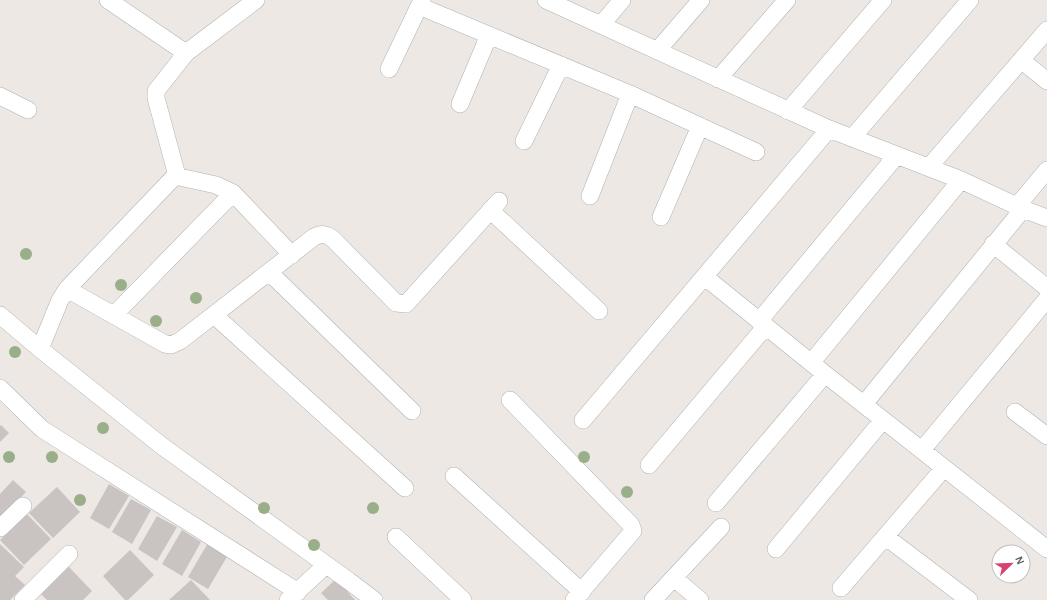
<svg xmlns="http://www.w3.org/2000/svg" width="1047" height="600" font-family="'Alegreya Sans',sans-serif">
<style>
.building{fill:#c9c3c1}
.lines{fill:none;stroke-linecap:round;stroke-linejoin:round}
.minor-casing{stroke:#adb2b3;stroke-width:18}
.minor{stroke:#fff;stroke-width:17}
.tree{fill:#99af89}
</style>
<rect width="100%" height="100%" fill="#ede8e4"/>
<path class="building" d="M 1,425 L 9,433 L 0,442 L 0,426 Z
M 13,480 L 26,492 L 0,519 L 0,494 Z
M 109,484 L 129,496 L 109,529 L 90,518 Z
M 57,487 L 80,512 L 53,538 L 29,513 Z
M 131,499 L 151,510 L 132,544 L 112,532 Z
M 27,514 L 51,539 L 24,565 L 0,540 Z
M 157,516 L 177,527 L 157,561 L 138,549 Z
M 182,530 L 201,542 L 182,576 L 162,564 Z
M 208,543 L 228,555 L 208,589 L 188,577 Z
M 0,544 L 24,567 L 15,576 L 25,585 L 10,600 L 0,600 Z
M 130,550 L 154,575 L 128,600 L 125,600 L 103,576 Z
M 68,566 L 92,591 L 83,600 L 47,600 L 40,593 Z
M 336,579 L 355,600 L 328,600 L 321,593 Z
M 191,580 L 210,600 L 169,600 Z"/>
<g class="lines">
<defs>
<path id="minor" d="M 108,0 L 186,53
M 546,0 L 829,129 L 961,180 L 1023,209 L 1047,218
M 419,6 L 630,94 L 756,152
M 601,25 L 622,0
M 657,51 L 701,0
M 1021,60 L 1047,81
M 389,69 L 422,0
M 718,79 L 787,0
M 0,96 L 28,110
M 460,104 L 489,35
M 788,111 L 883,0
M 852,138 L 970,0
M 524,141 L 561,65
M 929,167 L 1047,30
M 175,176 L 216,185 L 233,193 L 292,255
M 590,196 L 630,94
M 1017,206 L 1047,170
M 490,210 L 599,311
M 661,217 L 700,126
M 993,244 L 1047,288
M 269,272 L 412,411
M 705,277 L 825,374 L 1047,549
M 67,289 L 165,344 L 171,345 L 180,341 L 314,237 C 322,233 326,234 333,239 L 396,303 L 406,304 L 499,201
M 0,315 L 40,349 L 162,446 L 349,581 L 374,600
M 114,315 L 233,193
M 214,315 L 405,488
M 759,321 L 897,155
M 40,349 L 60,300 L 67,289 L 175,176 L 176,172 L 156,98 L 156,91 L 186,53 L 256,0
M 811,363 L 961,180
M 0,388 L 42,429 L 298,592
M 510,400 L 631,525 L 633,531 L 574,600
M 864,404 L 1023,209
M 1015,412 L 1047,436
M 583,420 L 829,129
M 922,450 L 1047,299
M 649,465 L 766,326
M 454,476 L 582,592
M 716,503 L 825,374
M 0,528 L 23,506
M 396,537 L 463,600
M 886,537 L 969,600
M 776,549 L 883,420
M 674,578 L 700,600
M 841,588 L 944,468
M 23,600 L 69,554
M 288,600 L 326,565
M 653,600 L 721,527"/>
</defs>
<use href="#minor" class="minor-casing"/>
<use href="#minor" class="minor"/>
</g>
<g class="tree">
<circle cx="26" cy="254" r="6"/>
<circle cx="121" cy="285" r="6"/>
<circle cx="196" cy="298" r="6"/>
<circle cx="156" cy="321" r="6"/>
<circle cx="15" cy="352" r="6"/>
<circle cx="103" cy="428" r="6"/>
<circle cx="9" cy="457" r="6"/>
<circle cx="52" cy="457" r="6"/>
<circle cx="584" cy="457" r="6"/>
<circle cx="627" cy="492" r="6"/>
<circle cx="80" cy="500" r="6"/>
<circle cx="264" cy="508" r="6"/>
<circle cx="373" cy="508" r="6"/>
<circle cx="314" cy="545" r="6"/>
</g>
<g transform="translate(1011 564) rotate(67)"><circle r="19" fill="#ffffff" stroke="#bec0c1"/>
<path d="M0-3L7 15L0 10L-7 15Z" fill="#d8406e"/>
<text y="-6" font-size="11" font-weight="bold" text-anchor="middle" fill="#5c6263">N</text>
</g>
</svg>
